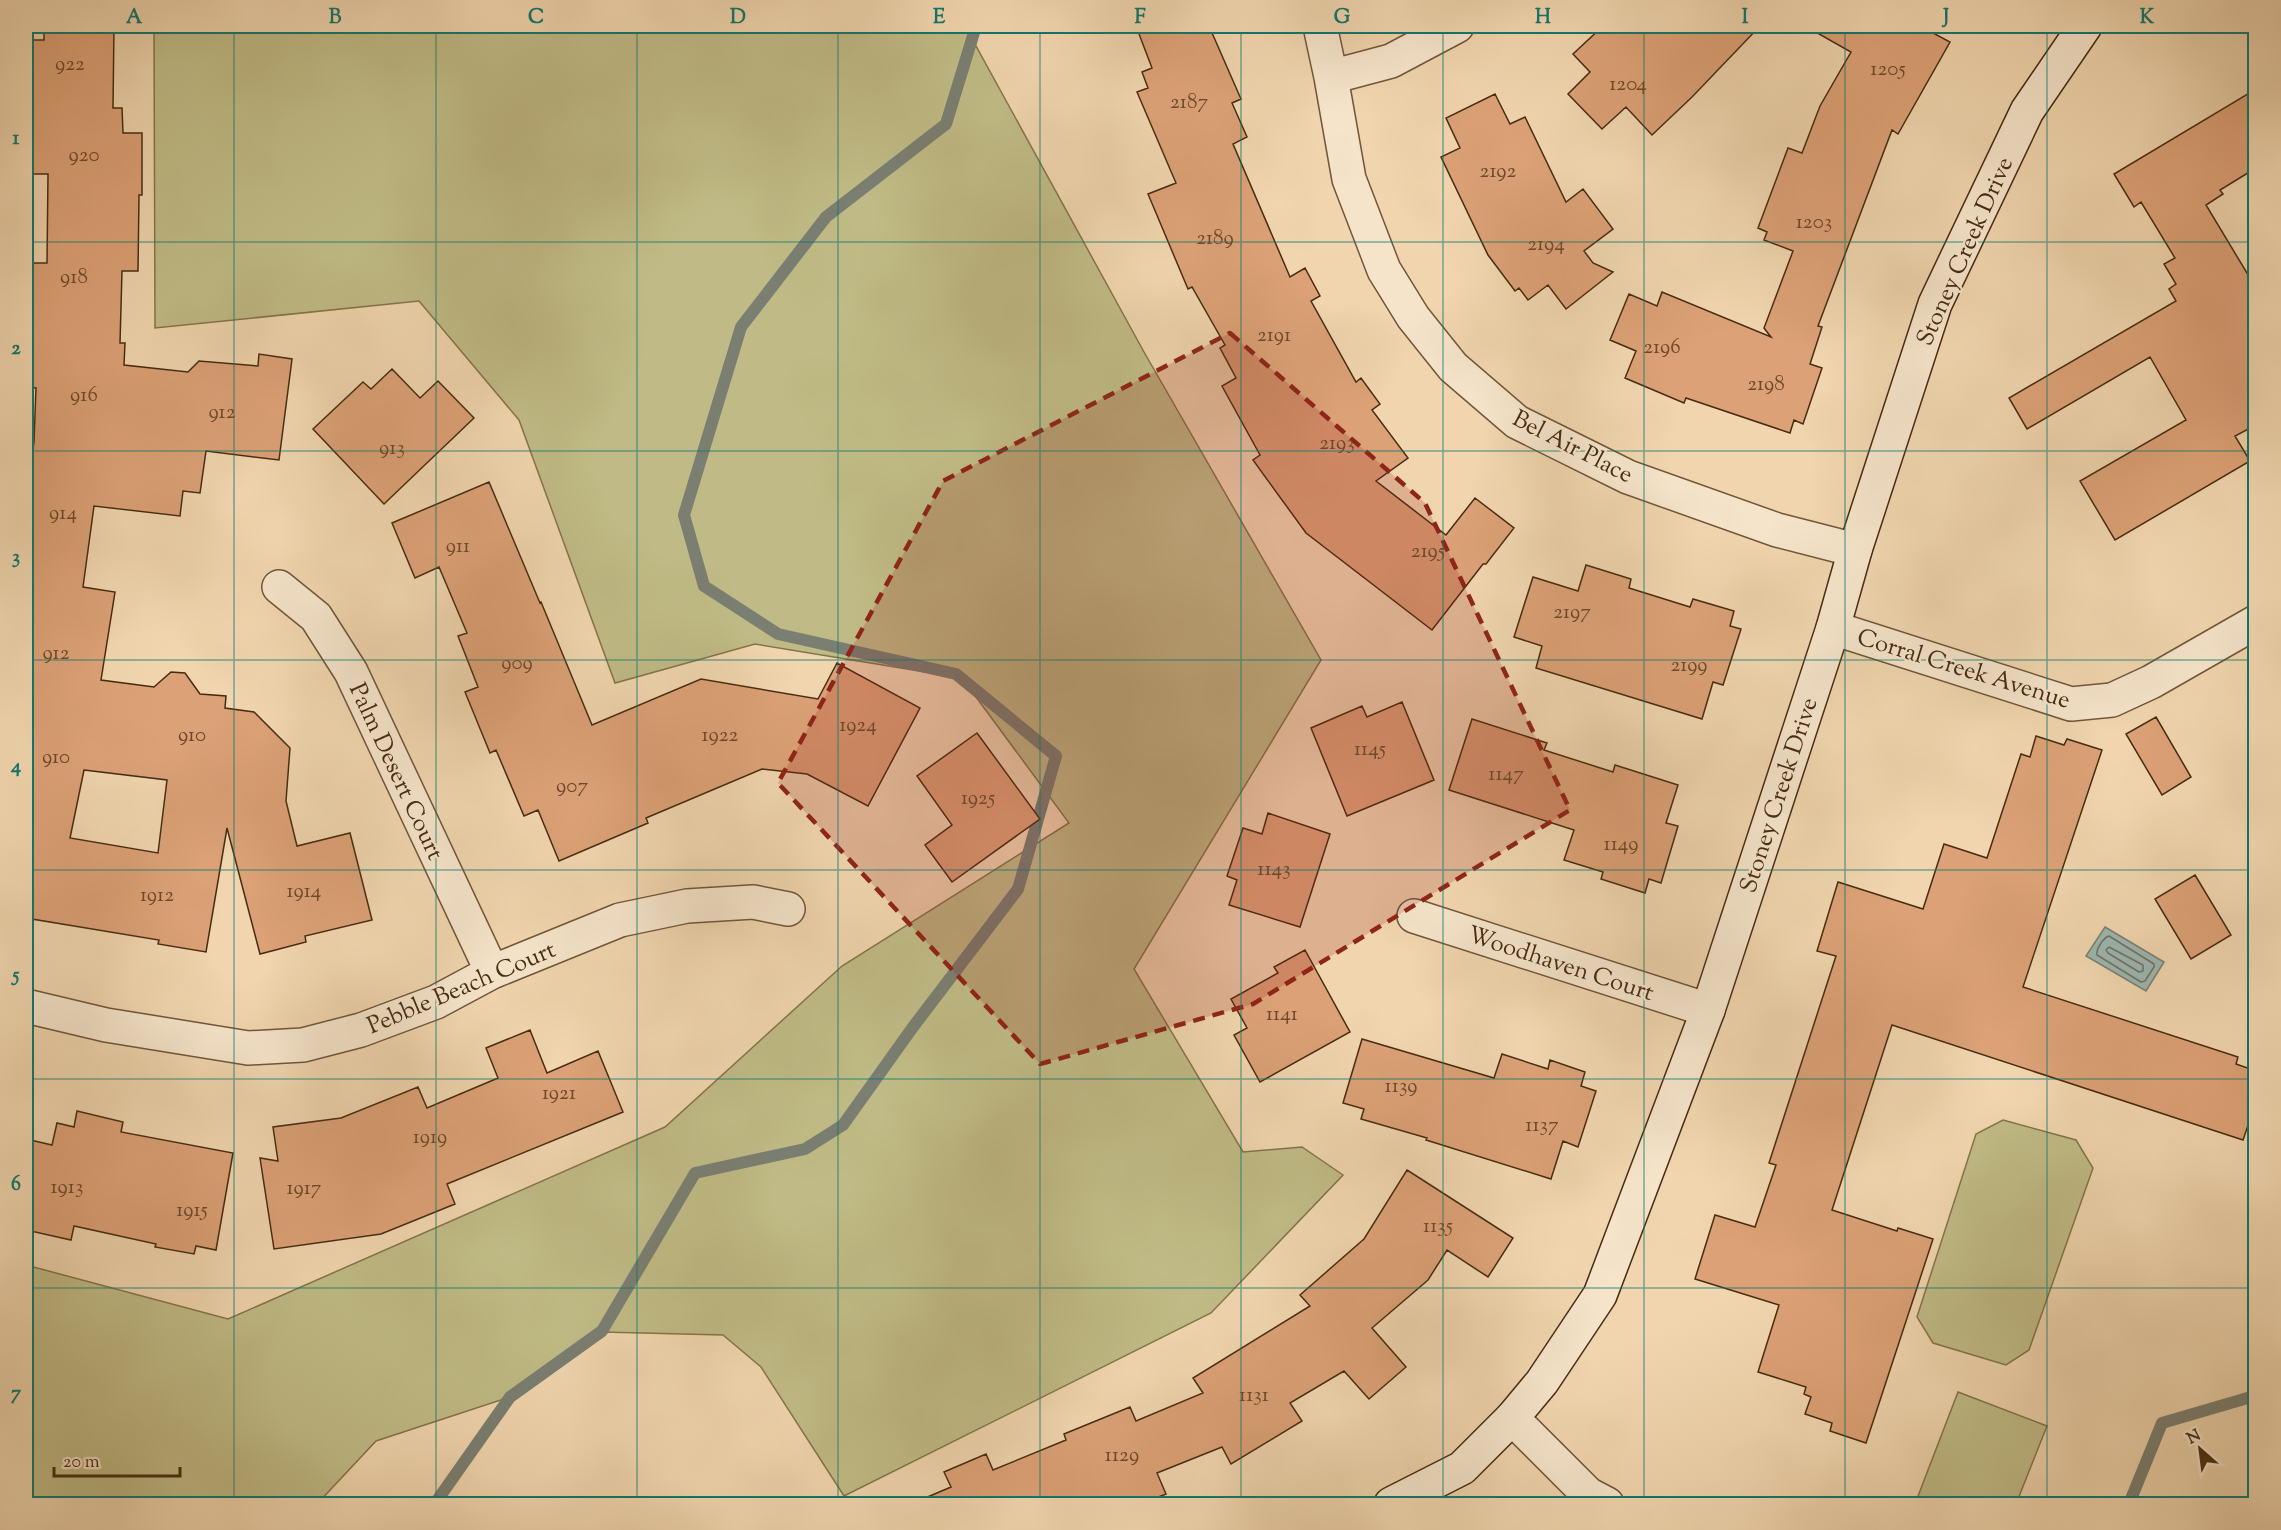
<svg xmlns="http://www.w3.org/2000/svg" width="2281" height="1530" font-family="'Sorts Mill Goudy',serif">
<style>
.green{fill:#c0bb86;stroke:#84744c;stroke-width:1.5}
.water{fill:#9cb7b2;stroke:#7a7f72;stroke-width:1.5}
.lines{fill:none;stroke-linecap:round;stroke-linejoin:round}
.shore{stroke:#727262;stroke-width:1.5}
.stream{stroke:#7a7f72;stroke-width:12}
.building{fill:#dca176;stroke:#472c12;stroke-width:1.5;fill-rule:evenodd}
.street-casing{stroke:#715639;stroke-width:36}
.secondary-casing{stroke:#472c12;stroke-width:36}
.street{stroke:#f5e4ca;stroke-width:33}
.secondary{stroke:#f5e4ca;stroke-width:33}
.marked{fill:#8f2418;fill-opacity:0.2;stroke:#8f2418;stroke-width:4.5;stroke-dasharray:12 8;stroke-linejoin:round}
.grid{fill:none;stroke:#0f766e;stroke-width:1.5;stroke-opacity:0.55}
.labels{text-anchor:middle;stroke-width:4.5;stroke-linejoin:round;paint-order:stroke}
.number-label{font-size:21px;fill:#6c492b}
.street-label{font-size:24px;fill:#472c12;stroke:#f5e4ca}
.neatline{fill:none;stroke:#0f766e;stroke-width:2}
.grid-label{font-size:20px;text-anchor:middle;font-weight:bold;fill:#0f766e}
</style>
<rect width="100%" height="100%" fill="#f0d5ae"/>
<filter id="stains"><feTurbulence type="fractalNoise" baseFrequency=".00333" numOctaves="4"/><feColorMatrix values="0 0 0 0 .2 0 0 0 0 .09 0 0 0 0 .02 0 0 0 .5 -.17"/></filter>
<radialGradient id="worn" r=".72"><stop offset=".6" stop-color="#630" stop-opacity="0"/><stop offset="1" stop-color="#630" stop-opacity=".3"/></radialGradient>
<path class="green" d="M 154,26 L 965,26 L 1144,352 L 1321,660 L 1134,969 L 1243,1152 L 1302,1147 L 1343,1175 L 1211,1313 L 844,1496 L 761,1367 L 723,1335 L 601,1332 L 510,1397 L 376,1441 L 317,1504 L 26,1504 L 26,1265 L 228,1319 L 665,1127 L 842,966 L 1069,823 L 962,678 L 755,644 L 615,683 L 519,420 L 419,301 L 155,328 Z
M 2003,1120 L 2076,1140 L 2093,1168 L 2029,1350 L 2006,1365 L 1933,1343 L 1917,1317 L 1976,1134 Z
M 1958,1392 L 2047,1426 L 2016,1504 L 1915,1504 Z"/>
<path class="water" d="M 2105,927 L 2164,962 L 2146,991 L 2086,956 Z"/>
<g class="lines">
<path class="shore" d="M 2109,936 L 2154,964 L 2154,967 L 2145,981 L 2141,982 L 2097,955 C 2096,949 2103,938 2109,936 Z
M 2109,947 L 2143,965 L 2143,971 L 2139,972 L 2108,953 L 2106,950 Z"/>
<path class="stream" d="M 438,1504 L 436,1502 L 510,1397 L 602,1331 L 695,1173 L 805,1149 L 843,1125 L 913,1027 L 1018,889 L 1056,756 L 956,674 L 778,634 L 704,586 L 684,515 L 741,327 L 826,217 L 946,124 L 976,26
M 2129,1504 L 2162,1423 L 2251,1397 L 2256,1399"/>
</g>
<path class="building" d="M 44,26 L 114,26 L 113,108 L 122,108 L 123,133 L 142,133 L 142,195 L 139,195 L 138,271 L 122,271 L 120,343 L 125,343 L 124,365 L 188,372 L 199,361 L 258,366 L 259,354 L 292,359 L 279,460 L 206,451 L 200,493 L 183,491 L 180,516 L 94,506 L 83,587 L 115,592 L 101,680 L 154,687 L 171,672 L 185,673 L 200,694 L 226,696 L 225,708 L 254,712 L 290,748 L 286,801 L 297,846 L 350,833 L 372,920 L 305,936 L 306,942 L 260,954 L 227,828 L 206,952 L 158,944 L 159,940 L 26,918 L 26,501 L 34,442 L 36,388 L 26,387 L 26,263 L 47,263 L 48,174 L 26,174 L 26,40 L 44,40 ZM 84,770 L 167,780 L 158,853 L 70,838 Z
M 1136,26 L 1209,26 L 1241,99 L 1232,103 L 1247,137 L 1233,144 L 1290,277 L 1305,268 L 1320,296 L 1311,301 L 1356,382 L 1361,378 L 1380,404 L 1372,410 L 1408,458 L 1376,481 L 1446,535 L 1475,498 L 1514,528 L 1486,564 L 1483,564 L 1432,630 L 1306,533 L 1253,460 L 1260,455 L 1222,386 L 1236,378 L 1220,348 L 1225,345 L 1192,287 L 1188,289 L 1148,194 L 1176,183 L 1137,92 L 1148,88 L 1142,72 L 1152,68 Z
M 1603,26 L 1760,26 L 1692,97 L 1652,135 L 1626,107 L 1602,129 L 1568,94 L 1590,72 L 1573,54 Z
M 1805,26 L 1920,26 L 1950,42 L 1898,134 L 1892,130 L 1818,326 L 1822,327 L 1810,364 L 1822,368 L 1803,424 L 1794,420 L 1790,433 L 1686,398 L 1684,403 L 1625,378 L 1636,351 L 1610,340 L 1629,294 L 1657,306 L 1662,292 L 1771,337 L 1764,328 L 1793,251 L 1764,240 L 1767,232 L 1758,228 L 1788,148 L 1802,153 L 1820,106 L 1851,52 Z
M 2256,89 L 2256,168 L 2220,190 L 2223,194 L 2206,205 L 2256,288 L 2256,425 L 2235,436 L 2250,461 L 2115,540 L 2080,481 L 2186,420 L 2150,357 L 2027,429 L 2009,398 L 2176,301 L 2169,289 L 2176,284 L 2164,264 L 2175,258 L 2141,202 L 2134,207 L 2114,174 Z
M 1495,94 L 1510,124 L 1525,117 L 1566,202 L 1583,189 L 1613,229 L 1584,251 L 1593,263 L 1613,272 L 1566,309 L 1548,285 L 1528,300 L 1519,288 L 1515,291 L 1488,255 L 1441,157 L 1460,148 L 1446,118 Z
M 392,369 L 420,398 L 438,381 L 474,418 L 384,504 L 313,429 L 363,382 L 371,389 Z
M 489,482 L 540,603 L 541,602 L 592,725 L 701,679 L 818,699 L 837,663 L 920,708 L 868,806 L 807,774 L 762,769 L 646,818 L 648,823 L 559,861 L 538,810 L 524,816 L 496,750 L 490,753 L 465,692 L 478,687 L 458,636 L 467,633 L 439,567 L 415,578 L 392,523 Z
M 1586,565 L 1631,579 L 1629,588 L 1690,607 L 1693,599 L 1734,611 L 1730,626 L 1741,629 L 1723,685 L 1713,682 L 1702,719 L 1536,668 L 1542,646 L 1514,637 L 1533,577 L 1578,591 Z
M 1402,702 L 1434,780 L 1347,816 L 1311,728 L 1362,706 L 1367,717 Z
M 2156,717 L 2191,777 L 2162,795 L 2126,734 Z
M 1472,719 L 1547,743 L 1544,750 L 1613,772 L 1615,765 L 1678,785 L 1666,823 L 1678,826 L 1661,883 L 1649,879 L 1645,893 L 1601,879 L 1603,872 L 1564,860 L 1574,830 L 1449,790 Z
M 977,733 L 1040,819 L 952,882 L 925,845 L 952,825 L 917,776 Z
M 2036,736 L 2064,745 L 2067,739 L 2102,750 L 2023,987 L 2238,1057 L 2236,1064 L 2256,1071 L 2256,1102 L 2243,1140 L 1892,1025 L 1832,1210 L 1897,1231 L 1898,1228 L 1933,1239 L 1866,1443 L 1830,1431 L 1832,1423 L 1805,1414 L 1811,1397 L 1804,1394 L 1806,1387 L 1758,1372 L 1779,1305 L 1695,1279 L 1715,1215 L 1755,1227 L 1776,1165 L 1769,1163 L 1836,956 L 1817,951 L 1838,882 L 1923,909 L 1944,844 L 1987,858 L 2021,754 L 2030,757 Z
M 1268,813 L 1330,834 L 1300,927 L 1229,905 L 1237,880 L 1227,876 L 1243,828 L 1262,834 Z
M 2195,875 L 2231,935 L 2191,959 L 2155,899 Z
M 1305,950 L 1350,1032 L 1260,1082 L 1234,1035 L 1247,1028 L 1231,999 L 1278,973 L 1274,967 Z
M 530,1030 L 547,1073 L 598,1051 L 623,1112 L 447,1184 L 455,1204 L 381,1234 L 274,1249 L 260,1158 L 278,1161 L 273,1127 L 341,1118 L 418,1087 L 427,1108 L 498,1078 L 486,1048 Z
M 1362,1039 L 1494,1078 L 1502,1054 L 1548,1069 L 1550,1060 L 1585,1072 L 1581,1086 L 1596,1091 L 1578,1147 L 1563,1141 L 1551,1179 L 1426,1140 L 1427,1138 L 1361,1119 L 1364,1109 L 1343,1103 Z
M 77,1111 L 123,1122 L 121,1132 L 233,1153 L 216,1250 L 196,1246 L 194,1254 L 155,1247 L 156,1244 L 74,1226 L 71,1240 L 26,1230 L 26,1139 L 52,1145 L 57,1123 L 74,1127 Z
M 1407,1170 L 1513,1238 L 1488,1277 L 1447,1250 L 1428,1280 L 1372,1328 L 1406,1367 L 1369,1399 L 1344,1371 L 1290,1403 L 1302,1421 L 1231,1464 L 1222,1447 L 1157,1473 L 1166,1494 L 1141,1504 L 911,1504 L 951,1487 L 944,1472 L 986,1454 L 993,1470 L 1066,1440 L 1064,1434 L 1130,1407 L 1136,1421 L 1203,1393 L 1193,1378 L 1310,1306 L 1300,1295 L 1364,1239 Z"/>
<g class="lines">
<defs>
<path id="street" d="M 1320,26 L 1331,77 L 1349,179 L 1384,270 L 1413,317 L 1453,367 L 1517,422 L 1628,477 L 1777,530 L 1855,550
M 1331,77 L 1391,61 L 1457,26
M 279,587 L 316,617 L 351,672 L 492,972
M 1833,628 L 2071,704 L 2112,700 L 2151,682 L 2256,622
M 1414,916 L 1708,1010
M 26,1006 L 106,1025 L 248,1048 L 303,1045 L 361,1030 L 436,1002 L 492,972 L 620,920 L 687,906 L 753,902 L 788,909
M 1512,1418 L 1588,1494 L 1607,1504"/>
<path id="secondary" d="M 1391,1504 L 1462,1468 L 1512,1418 L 1542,1382 L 1600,1295 L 1708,1010 L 1833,628 L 1855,550 L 1935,304 L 2027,111 L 2085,26"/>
</defs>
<use href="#street" class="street-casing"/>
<use href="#secondary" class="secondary-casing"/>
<use href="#street" class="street"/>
<use href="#secondary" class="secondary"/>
</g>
<path class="marked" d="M 1230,333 L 1425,503 L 1570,810 L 1253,1004 L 1040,1064 L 778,783 L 943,481 Z"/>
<path class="grid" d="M 234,26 L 234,1504M 436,26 L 436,1504M 637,26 L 637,1504M 838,26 L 838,1504M 1040,26 L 1040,1504M 1241,26 L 1241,1504M 1443,26 L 1443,1504M 1644,26 L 1644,1504M 1845,26 L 1845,1504M 2047,26 L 2047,1504M 26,242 L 2256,242M 26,451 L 2256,451M 26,660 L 2256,660M 26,870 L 2256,870M 26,1079 L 2256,1079M 26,1288 L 2256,1288"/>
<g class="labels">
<g class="number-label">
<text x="70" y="70">922</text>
<text x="1888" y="75">1205</text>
<text x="1628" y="90">1204</text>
<text x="1189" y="108">2187</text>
<text x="84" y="161">920</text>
<text x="1498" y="177">2192</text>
<text x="1814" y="228">1203</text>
<text x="1215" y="244">2189</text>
<text x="1546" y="250">2194</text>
<text x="74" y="283">918</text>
<text x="1274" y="341">2191</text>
<text x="1662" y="353">2196</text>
<text x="1766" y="390">2198</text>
<text x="84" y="401">916</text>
<text x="222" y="418">912</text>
<text x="1337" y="449">2193</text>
<text x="392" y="454">913</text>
<text x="63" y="519">914</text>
<text x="458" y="552">911</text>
<text x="1428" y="557">2195</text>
<text x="1572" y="618">2197</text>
<text x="56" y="659">912</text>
<text x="517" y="669">909</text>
<text x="1689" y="671">2199</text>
<text x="858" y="731">1924</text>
<text x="192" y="741">910</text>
<text x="720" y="741">1922</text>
<text x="1370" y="755">1145</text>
<text x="56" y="763">910</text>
<text x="1506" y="780">1147</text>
<text x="572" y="792">907</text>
<text x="978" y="804">1925</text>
<text x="1621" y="850">1149</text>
<text x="1274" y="875">1143</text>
<text x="304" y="897">1914</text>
<text x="157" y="901">1912</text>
<text x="1282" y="1020">1141</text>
<text x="1401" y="1092">1139</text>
<text x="559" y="1099">1921</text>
<text x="1542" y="1131">1137</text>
<text x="430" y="1143">1919</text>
<text x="67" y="1193">1913</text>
<text x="304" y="1194">1917</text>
<text x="192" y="1216">1915</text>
<text x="1438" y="1232">1135</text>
<text x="1254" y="1401">1131</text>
<text x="1122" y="1461">1129</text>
</g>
<g class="street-label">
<text transform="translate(1964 251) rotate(-66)" y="8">Stoney Creek Drive</text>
<text transform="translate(1573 446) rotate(27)" y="8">Bel Air Place</text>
<text transform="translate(1964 668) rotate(17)" y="8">Corral Creek Avenue</text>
<text transform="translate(397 771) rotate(65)" y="8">Palm Desert Court</text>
<text transform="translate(1778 795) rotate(-72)" y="8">Stoney Creek Drive</text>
<text transform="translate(1561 963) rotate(18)" y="8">Woodhaven Court</text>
<text transform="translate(461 987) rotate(-23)" y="8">Pebble Beach Court</text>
</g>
</g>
<rect width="2281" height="1530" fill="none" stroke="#f0d5ae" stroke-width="66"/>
<g transform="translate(2200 1449) rotate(332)" stroke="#f5e4ca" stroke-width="4.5" paint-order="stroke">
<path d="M0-4.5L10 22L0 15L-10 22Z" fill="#472c12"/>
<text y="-9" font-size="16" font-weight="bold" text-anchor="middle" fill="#472c12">N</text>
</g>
<path d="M54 1467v9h126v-9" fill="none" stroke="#472c12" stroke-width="3"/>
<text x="63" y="1467" font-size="18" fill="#472c12" stroke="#f5e4ca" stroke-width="4.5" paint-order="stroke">20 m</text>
<rect x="33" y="33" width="2215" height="1464" class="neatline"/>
<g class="grid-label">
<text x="134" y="23">A</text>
<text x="335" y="23">B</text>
<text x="536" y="23">C</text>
<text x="738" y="23">D</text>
<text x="939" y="23">E</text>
<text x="1140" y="23">F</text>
<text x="1342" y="23">G</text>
<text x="1543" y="23">H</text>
<text x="1745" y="23">I</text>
<text x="1946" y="23">J</text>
<text x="2147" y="23">K</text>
<text x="16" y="144">1</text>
<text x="16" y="354">2</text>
<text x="16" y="563">3</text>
<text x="16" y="772">4</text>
<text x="16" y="981">5</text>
<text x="16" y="1190">6</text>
<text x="16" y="1399">7</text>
</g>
<rect width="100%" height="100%" filter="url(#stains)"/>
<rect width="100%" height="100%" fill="url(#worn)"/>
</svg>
